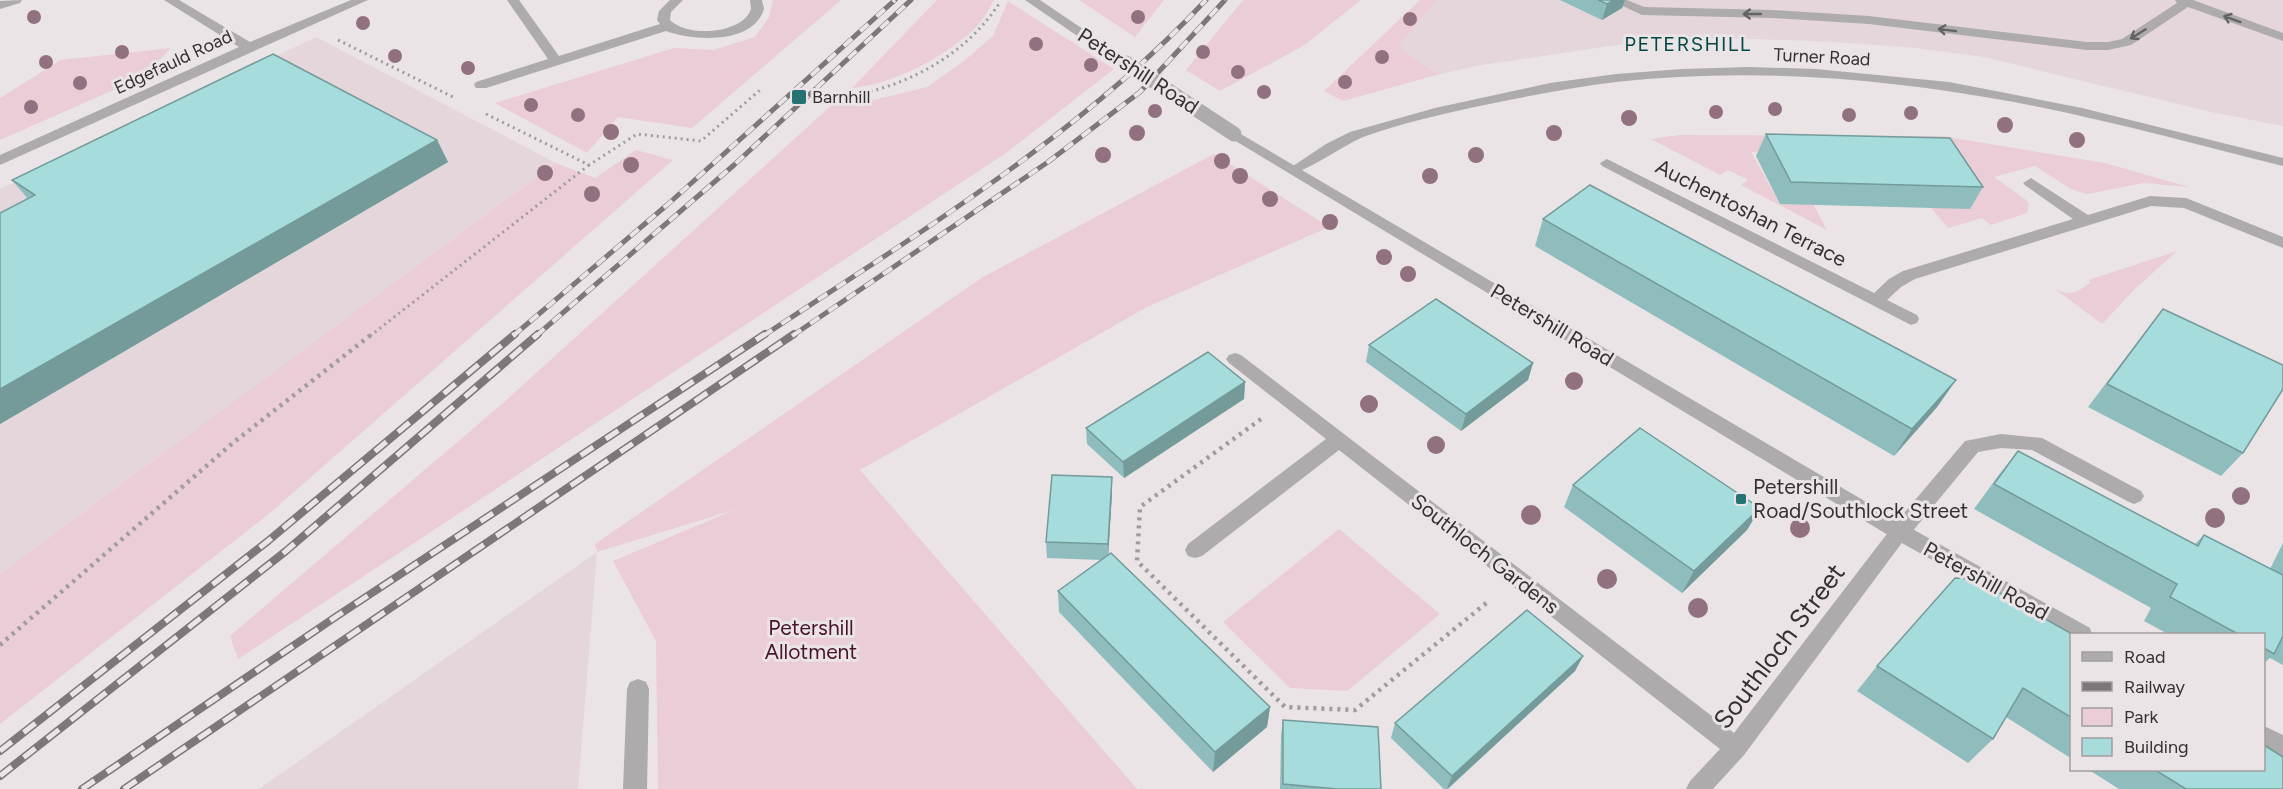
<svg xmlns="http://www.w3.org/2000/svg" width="2283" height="789" font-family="Figtree,sans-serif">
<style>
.built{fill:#e4d6db}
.green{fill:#eacdd6}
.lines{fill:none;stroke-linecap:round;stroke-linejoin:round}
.path-far1{stroke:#a09b9d;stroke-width:3;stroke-dasharray:2 4;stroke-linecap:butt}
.path{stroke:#a09b9d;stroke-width:4.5;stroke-dasharray:3 5;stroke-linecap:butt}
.service{fill:#aeabac;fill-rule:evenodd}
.minor{fill:#aeabac;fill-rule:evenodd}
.tertiary{fill:#aeabac;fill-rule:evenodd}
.rail-far1-casing{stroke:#7c787a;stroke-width:5}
.rail-casing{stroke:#7c787a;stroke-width:8}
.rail-far1{stroke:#eae4e6;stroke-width:4;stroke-dasharray:11;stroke-linecap:butt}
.rail{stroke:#eae4e6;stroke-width:5;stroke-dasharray:15;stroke-linecap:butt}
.tertiary-bridge{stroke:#aeabac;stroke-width:15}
.tree{fill:#91717f}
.wall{fill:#8fbdbd}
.shaded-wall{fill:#749a9a}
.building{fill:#a6dcdc;stroke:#749a9a;stroke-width:1.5}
.oneway{stroke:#656263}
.poi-dot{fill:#277272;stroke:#eae4e6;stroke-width:2}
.labels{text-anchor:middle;stroke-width:6;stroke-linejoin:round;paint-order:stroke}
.far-street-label{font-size:18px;fill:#343132;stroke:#eae4e6}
.far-poi-label{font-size:18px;fill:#343132;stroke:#eae4e6;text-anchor:start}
.far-quarter-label{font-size:20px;letter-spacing:1.5px;fill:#024647;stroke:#eae4e6}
.street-label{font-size:21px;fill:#343132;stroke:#eae4e6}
.poi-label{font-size:21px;fill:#343132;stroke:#eae4e6;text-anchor:start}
.park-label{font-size:21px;fill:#48132b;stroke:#eae4e6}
.near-street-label{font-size:26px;fill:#343132;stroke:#eae4e6}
</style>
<rect width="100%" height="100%" fill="#eae4e6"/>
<path class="built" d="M 1437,0 L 2283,0 L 2283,126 L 2211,112 L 1984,57 L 1916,48 L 1837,42 L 1756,39 L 1651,40 L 1481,65 L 1440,74 L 1410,56 L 1399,45 Z
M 316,37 L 556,163 L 0,574 L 0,189 Z
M 597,552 L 578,789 L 259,789 Z"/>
<path class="green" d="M 773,0 L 841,0 L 692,128 L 618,117 L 587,153 L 495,103 L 674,48 L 713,50 L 755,37 L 769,17 Z
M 937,0 L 994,0 C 989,8 985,17 979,24 C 951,54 893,85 852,88 Z
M 1079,0 L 1164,0 L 1135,37 Z
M 1243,0 L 1361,0 L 1303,46 L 1220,91 L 1186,70 Z
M 1420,0 L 1437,0 L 1399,45 L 1410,56 L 1440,74 L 1343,101 L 1324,91 Z
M 1008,1 L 1114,69 L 1006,153 L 238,659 L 230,636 L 503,403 L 833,104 L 857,104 L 927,87 L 964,61 L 993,36 Z
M 171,48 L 143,77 L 0,140 L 0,98 L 61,60 Z
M 1679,135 L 1942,136 L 2105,163 L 2189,187 L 2144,183 L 2087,194 L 2071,189 L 2035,166 L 1994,177 L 2026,200 L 2029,205 L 2027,213 L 1991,225 L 1982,218 L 1948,228 L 1931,208 L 1970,208 L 1784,153 L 1751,152 L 1780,204 L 1813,204 L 1827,230 L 1741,185 L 1748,180 L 1728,170 L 1720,175 L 1651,139 Z
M 636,150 L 673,160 L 270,513 L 0,724 L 0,574 L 556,163 L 595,178 Z
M 1214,154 L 1329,227 L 1147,307 L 860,470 L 1137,789 L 658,789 L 656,641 L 613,561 L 734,510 L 597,552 L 595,544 L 983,277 Z
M 2177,251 L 2136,288 L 2102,324 L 2055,289 C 2070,297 2077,292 2090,283 L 2089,280 Z
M 1339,529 L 1440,614 L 1347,691 L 1290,688 L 1223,622 Z"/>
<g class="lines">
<path class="path-far1" d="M 338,40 L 453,97
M 841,96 C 902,91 968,54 1000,2
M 486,114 L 589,165 L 637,134 L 701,141 L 760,90
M 370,336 L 589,165"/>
<path class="path" d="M 1261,419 L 1140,507 L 1137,561 L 1285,707 L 1355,710 L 1490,600
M 0,645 L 234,442 L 372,334"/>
<path class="service" d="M 1610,0 L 1627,0 L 1644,7 L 1772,10 L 1869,16 L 2087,42 L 2108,42 L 2122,39 L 2177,3 L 2175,0 L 2193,0 L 2283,33 L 2283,41 L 2188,7 L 2131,45 L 2108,50 L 2087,50 L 1869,24 L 1772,18 L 1642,15 Z
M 2001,434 L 2042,438 L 2141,491 L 2144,496 L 2141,501 L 2134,504 L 2127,501 L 2032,450 L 2001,448 L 1978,452 L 1907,538 L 1900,540 L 1893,538 L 1890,532 L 1893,526 L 1965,441 Z
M 638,679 L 646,682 L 649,689 L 647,789 L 623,789 L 627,689 L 630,682 Z"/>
<path class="minor" d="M 22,0 L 20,3 L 0,9 L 0,1 Z
M 164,0 L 179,0 L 250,42 L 351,0 L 368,0 L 0,165 L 0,155 L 239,47 Z
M 507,0 L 519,0 L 559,56 L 660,24 L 657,20 L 659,11 L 670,0 L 683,0 L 671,12 L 670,20 C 687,38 743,34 751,9 L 750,0 L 762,0 L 764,9 C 753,45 693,41 666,31 L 486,88 L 476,88 L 474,85 L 476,82 L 548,59 Z
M 1749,67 L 1816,69 L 1949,82 L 2082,108 L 2283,158 L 2283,166 C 2194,144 2104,119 2014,102 C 1883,78 1749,67 1616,82 C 1567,88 1518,98 1470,108 C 1435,116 1399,124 1366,136 C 1348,142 1301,176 1289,173 L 1287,170 L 1326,144 L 1350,132 L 1435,108 L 1550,83 L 1616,74 L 1682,69 Z
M 1607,159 L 1874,293 L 1889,279 L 1903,271 L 2073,219 L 2026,186 L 2023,183 L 2031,178 L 2088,215 L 2150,196 L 2186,198 L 2283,237 L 2283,248 L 2184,208 L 2151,206 L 1915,279 L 1901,287 L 1887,300 L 1917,315 L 1919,319 L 1917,323 L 1911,325 L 1602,166 L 1600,163 Z
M 1235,353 L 1241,355 L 1734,733 L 1893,526 L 1900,524 L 1907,526 L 1910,532 L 1744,755 L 1713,789 L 1686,789 L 1690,781 L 1720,749 L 1339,450 L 1202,556 L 1195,558 L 1188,556 L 1185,550 L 1188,544 L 1326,439 L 1229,363 L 1226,359 L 1229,355 Z"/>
<path class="tertiary" d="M 1025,0 L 1040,0 L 1133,63 L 1131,66 L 1121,66 Z
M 1234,130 L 1907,526 L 2090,628 L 2092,634 L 2072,634 L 2072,639 L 1893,538 L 1229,137 L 1227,134 L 1229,131 Z
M 2264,726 L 2283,735 L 2283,758 L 2264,748 Z"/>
<defs>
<path id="rail-far1" d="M 513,336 L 667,205 L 895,0
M 536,336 L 734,165 L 911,0
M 763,336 C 917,234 1079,136 1206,0
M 792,336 L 1048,162 L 1140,92 L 1225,0"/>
<path id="rail" d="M 0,751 L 268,541 L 515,334
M 0,776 L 286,551 L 538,334
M 82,789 L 337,616 L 765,334
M 124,789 L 794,334"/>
</defs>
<use href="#rail-far1" class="rail-far1-casing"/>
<use href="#rail" class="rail-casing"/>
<use href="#rail-far1" class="rail-far1"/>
<use href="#rail" class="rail"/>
<path class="tertiary-bridge" d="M 1126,63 L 1234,134"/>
</g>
<g class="tree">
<circle cx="34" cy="17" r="7"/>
<circle cx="1138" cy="17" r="7"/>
<circle cx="1410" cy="19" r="7"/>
<circle cx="363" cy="23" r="7"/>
<circle cx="1036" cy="44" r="7"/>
<circle cx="122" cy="52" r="7"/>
<circle cx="1203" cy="52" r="7"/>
<circle cx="395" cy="56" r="7"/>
<circle cx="1382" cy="57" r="7"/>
<circle cx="46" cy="62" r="7"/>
<circle cx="1091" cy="65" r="7"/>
<circle cx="468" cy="68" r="7"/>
<circle cx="1238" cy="72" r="7"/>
<circle cx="1345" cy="82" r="7"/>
<circle cx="80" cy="83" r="7"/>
<circle cx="1264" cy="92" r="7"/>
<circle cx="531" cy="105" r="7"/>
<circle cx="31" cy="107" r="7"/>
<circle cx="1775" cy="109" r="7"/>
<circle cx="1155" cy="111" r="7"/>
<circle cx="1716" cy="112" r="7"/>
<circle cx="1911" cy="113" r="7"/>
<circle cx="578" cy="115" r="7"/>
<circle cx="1849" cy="115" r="7"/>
<circle cx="1629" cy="118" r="8"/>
<circle cx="2005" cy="125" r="8"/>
<circle cx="611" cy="132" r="8"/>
<circle cx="1137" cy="133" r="8"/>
<circle cx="1554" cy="133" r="8"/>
<circle cx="2077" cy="140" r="8"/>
<circle cx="1103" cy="155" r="8"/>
<circle cx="1476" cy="155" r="8"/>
<circle cx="1222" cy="161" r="8"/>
<circle cx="631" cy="165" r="8"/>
<circle cx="545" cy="173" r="8"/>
<circle cx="1240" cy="176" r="8"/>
<circle cx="1430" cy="176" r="8"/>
<circle cx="592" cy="194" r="8"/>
<circle cx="1270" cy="199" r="8"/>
<circle cx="1330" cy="222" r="8"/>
<circle cx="1384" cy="257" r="8"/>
<circle cx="1408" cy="274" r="8"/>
<circle cx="1574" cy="381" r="9"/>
<circle cx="1369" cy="404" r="9"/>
<circle cx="1436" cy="445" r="9"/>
<circle cx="2241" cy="496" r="9"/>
<circle cx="1531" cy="515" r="10"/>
<circle cx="2215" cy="518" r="10"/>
<circle cx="1800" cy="528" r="10"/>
<circle cx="1607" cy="579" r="10"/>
<circle cx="1698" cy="608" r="10"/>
</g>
<path class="wall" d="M 1560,0 L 1625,0 L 1622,8 L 1602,20 Z
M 1766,134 L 1983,187 L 1970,209 L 1780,204 L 1756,156 Z
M 437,140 L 448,162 L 0,424 L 0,213 L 28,199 L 12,180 Z
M 1543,219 L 1956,380 L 1937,407 L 1894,456 L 1535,246 Z
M 2163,309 L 2243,453 L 2221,476 L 2088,407 L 2145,332 Z
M 1369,345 L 1533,363 L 1528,380 L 1461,431 L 1366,362 Z
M 1245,382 L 1244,399 L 1124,478 L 1087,444 L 1086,428 Z
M 2018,451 L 2195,544 L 2204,535 L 2270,569 L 2283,543 L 2283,665 L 2270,658 L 2264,663 L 2264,634 L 2168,634 L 2144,621 L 2151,608 L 1974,509 L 1998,476 Z
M 1573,485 L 1760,508 L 1747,530 L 1682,593 L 1564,507 Z
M 1112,493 L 1108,555 L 1270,707 L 1267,727 L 1213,772 L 1059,612 L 1058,591 L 1101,560 L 1047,558 L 1046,542 Z
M 2072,634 L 2072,759 L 2006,717 L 1993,739 L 1968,763 L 1857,691 L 1877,666 Z
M 1583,656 L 1575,671 L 1448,789 L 1444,789 L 1391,738 L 1395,723 Z
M 1283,720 L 1381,789 L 1280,789 L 1281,735 Z
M 2089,770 L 2264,770 L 2283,789 L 2119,789 Z"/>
<path class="shaded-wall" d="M 1614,0 L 1625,0 L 1622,8 L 1602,20 L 1607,4 Z
M 437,140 L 448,162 L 0,424 L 0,389 Z
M 1533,363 L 1528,380 L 1461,431 L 1466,414 Z
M 1956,380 L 1937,407 L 1894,456 L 1912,429 Z
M 1245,382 L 1244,399 L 1124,478 L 1123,462 Z
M 1112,477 L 1112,493 L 1108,560 L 1108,544 Z
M 1760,508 L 1747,530 L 1682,593 L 1694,571 Z
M 1583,656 L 1575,671 L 1447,789 L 1452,776 Z
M 1270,707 L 1267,727 L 1213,772 L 1215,752 Z"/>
<path class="building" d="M 1598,0 L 1614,0 L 1607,4 Z
M 273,54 L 437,140 L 0,389 L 0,213 L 35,195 L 12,180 Z
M 1766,134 L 1950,138 L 1983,187 L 1791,182 Z
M 1590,185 L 1956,380 L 1912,429 L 1543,219 Z
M 1436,299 L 1533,363 L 1466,414 L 1369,345 Z
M 2163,309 L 2283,365 L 2283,389 L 2243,453 L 2107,384 Z
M 1208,352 L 1245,382 L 1123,462 L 1086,428 Z
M 1640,428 L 1760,508 L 1694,571 L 1573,485 Z
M 2018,451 L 2198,546 L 2204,535 L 2283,575 L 2283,636 L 2274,654 L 2264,648 L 2264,634 L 2238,634 L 2170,597 L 2177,584 L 1994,484 Z
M 1052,475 L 1112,477 L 1108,544 L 1046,542 Z
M 1111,553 L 1270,707 L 1215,752 L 1058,591 Z
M 1955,578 L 1975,579 L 2072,634 L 2072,718 L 2023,688 L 1993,739 L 1877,666 Z
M 1527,610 L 1583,656 L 1452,776 L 1395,723 Z
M 1283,720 L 1378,727 L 1381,789 L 1337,789 L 1283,784 Z
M 2264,745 L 2283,757 L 2283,789 L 2186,789 L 2155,770 L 2264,770 Z"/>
<defs><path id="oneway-shaft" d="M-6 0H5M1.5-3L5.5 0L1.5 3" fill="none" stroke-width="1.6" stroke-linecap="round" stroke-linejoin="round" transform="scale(1.5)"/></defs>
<g class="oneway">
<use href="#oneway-shaft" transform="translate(1752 14) rotate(-180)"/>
<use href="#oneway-shaft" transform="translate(2232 19) rotate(-160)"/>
<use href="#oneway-shaft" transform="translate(1947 30) rotate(-173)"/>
<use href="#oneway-shaft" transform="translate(2138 34) rotate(148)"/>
</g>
<g class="poi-dot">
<rect x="791" y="89" width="16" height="16" rx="3"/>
<rect x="1735" y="493" width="12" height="12" rx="3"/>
</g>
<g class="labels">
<g class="far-street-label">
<text transform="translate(1822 57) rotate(3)" y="6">Turner Road</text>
<text transform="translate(173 62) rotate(-25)" y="6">Edgefauld Road</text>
</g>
<g class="far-poi-label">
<text x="812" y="103">Barnhill</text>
</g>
<g class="far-quarter-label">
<text x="1688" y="51">PETERSHILL</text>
</g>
<g class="street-label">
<text transform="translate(1138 71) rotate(33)" y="7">Petershill Road</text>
<text transform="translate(1751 213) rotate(27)" y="7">Auchentoshan Terrace</text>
<text transform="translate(1552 325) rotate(31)" y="7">Petershill Road</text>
<text transform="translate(1485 554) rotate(38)" y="7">Southloch Gardens</text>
<text transform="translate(1986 581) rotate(29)" y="7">Petershill Road</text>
</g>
<g class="poi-label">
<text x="1753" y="494">Petershill<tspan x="1753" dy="24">Road/Southlock Street</tspan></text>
</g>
<g class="park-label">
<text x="811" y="635">Petershill<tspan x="811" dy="24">Allotment</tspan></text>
</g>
<g class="near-street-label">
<text transform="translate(1779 646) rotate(-53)" y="9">Southloch Street</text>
</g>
</g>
<rect x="2070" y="633" width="195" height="138" fill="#eae4e6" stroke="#a19c9e" stroke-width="1.5"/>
<rect x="2082" y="652" width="30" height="9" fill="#aeabac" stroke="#a19c9e" stroke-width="1.5"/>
<text x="2124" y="663" font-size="18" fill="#343132">Road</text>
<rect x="2082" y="682" width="30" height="9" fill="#7c787a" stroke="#a19c9e" stroke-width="1.5"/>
<text x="2124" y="693" font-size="18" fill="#343132">Railway</text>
<rect x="2082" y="708" width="30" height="18" fill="#eacdd6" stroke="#a19c9e" stroke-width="1.5"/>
<text x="2124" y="723" font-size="18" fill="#343132">Park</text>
<rect x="2082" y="738" width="30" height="18" fill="#a6dcdc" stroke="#a19c9e" stroke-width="1.5"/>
<text x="2124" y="753" font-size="18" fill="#343132">Building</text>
</svg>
